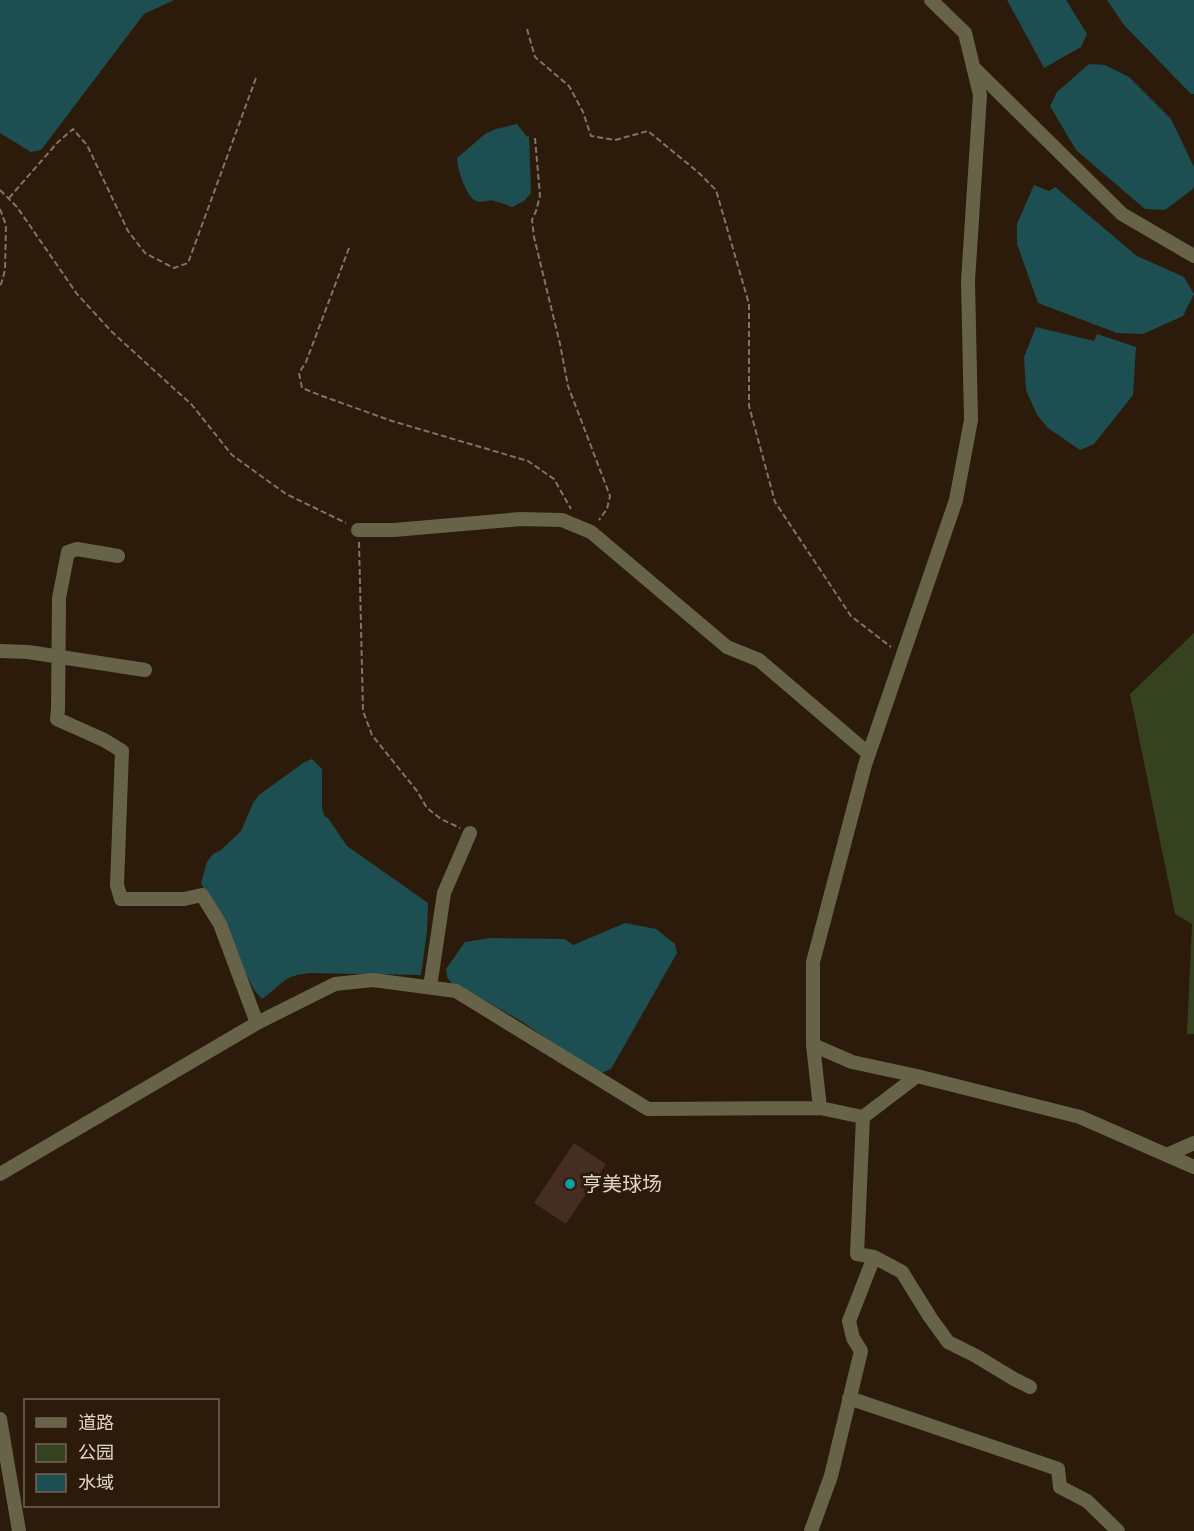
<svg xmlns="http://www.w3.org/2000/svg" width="1194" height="1531" font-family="Manrope,'Noto Sans SC',sans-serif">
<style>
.green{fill:#36411f}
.water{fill:#1d4e52}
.building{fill:#452d23}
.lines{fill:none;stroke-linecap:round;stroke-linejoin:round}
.path{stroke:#817365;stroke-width:2;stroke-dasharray:6 3;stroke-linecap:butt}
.minor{stroke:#666349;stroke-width:14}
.culture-dot{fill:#0f9aa8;stroke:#2c1b0a;stroke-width:2}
.labels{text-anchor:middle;stroke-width:6;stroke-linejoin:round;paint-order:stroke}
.poi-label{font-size:20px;fill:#e0d5ca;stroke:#2c1b0a;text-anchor:start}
</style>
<rect width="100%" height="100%" fill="#2c1b0a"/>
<path class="green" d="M 1194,633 L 1194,1034 L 1187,1034 L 1192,924 L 1175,914 L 1130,694 Z"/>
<path class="water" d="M 0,0 L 174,0 L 144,14 L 41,150 L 31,152 L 0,133 Z
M 1007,0 L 1066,0 L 1087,34 L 1081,47 L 1044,68 Z
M 1107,0 L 1194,0 L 1194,94 L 1191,94 L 1124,25 Z
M 1089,64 L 1105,65 L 1129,77 L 1171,119 L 1194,167 L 1194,186 L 1193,189 L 1165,210 L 1145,209 L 1076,150 L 1050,106 L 1057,92 Z
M 517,124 L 527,137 L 529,135 L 531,193 L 524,201 L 512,207 C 506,205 500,202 494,201 C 487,199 481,204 476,201 C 466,196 457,169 457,158 L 485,134 L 496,129 Z
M 1034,185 L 1049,191 L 1055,187 L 1137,256 L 1184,277 L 1194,294 L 1183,316 L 1143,334 L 1117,333 L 1038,303 L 1017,244 L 1017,224 Z
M 1036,327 L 1094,341 L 1097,334 L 1136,347 L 1133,395 L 1094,444 L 1080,450 L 1048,428 L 1037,415 L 1026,390 L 1024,357 Z
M 312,759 L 322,769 L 322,809 L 325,817 L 328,818 L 347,846 L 428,903 L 427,931 L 421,975 L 309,973 C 282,976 282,985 262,999 L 254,990 L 201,883 L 207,862 L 213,854 L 221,850 L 241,831 L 253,803 L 259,795 L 303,763 Z
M 625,923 L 656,929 L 675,944 L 677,953 L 611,1069 L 599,1074 L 521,1021 L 470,992 L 452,984 L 447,977 L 446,969 L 465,942 L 490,938 L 565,939 L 573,945 Z"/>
<path class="building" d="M 574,1143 L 606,1164 L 566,1224 L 534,1203 Z"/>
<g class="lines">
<path class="path" d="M 527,29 L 535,57 L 569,86 L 583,112 L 591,136 L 615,140 L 648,131 L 699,173 L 716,190 L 749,304 L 749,406 L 775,502 L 851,616 L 891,647
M 535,138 L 540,196 L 536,211 L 532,220 L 534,237 L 560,344 L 568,386 L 610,496 L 607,509 L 599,520
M 0,190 L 17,207 L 77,294 L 112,332 L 192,405 L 232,455 L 286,494 L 346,523
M 9,198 L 57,143 L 73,129 L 87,145 L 128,231 L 145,253 L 174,268 L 188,263 L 256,78
M 0,209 L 6,225 L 5,270 L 0,288
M 349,248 L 306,362 L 299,373 L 302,388 L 322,396 L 392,421 L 528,461 L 554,479 L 571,509
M 359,542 L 363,711 L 372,735 L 417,791 L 427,808 L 441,819 L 460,828"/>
<path class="minor" d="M 975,69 L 1122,214 L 1194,256
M 358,530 L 394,530 L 521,519 L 562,520 L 591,532 L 727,647 L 759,660 L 869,754
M 118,556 L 77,549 L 68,552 L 59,598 L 58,709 L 57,719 L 104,740 L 122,751 L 117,885 L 121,899 L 184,899 L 202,895 L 220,924 L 257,1023
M 0,651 L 28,652 L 145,670
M 430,987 L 444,893 L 470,833
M 813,1045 L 852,1062 L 917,1076 L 1080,1117 L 1194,1167
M 820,1108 L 813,1045 L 813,962 L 865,765 L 956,500 L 971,420 L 968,281 L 980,95 L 965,33 L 931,0
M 1167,1155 L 1194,1143
M 0,1174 L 257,1023 L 335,984 L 373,980 L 456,991 L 648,1109 L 820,1108 L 863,1117 L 917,1076
M 874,1257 L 902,1272 L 930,1317 L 948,1342 L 976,1356 L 1014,1379 L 1030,1387
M 849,1398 L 1058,1469 L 1060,1487 L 1087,1501 L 1118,1531
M 0,1419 L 19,1531
M 811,1531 L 831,1476 L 861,1351 L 853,1338 L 849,1321 L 874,1257 L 857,1254 L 863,1117"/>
</g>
<circle class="culture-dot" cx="570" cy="1184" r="6"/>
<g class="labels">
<g class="poi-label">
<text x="582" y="1191">亨美球场</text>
</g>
</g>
<rect x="24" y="1399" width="195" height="108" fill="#2c1b0a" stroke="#746557" stroke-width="1.5"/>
<rect x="36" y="1418" width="30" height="9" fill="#666349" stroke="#746557" stroke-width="1.5"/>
<text x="78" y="1429" font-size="18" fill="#e0d5ca">道路</text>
<rect x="36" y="1444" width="30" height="18" fill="#36411f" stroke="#746557" stroke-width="1.5"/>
<text x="78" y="1459" font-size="18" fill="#e0d5ca">公园</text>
<rect x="36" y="1474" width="30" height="18" fill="#1d4e52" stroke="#746557" stroke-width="1.5"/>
<text x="78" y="1489" font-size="18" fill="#e0d5ca">水域</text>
</svg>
